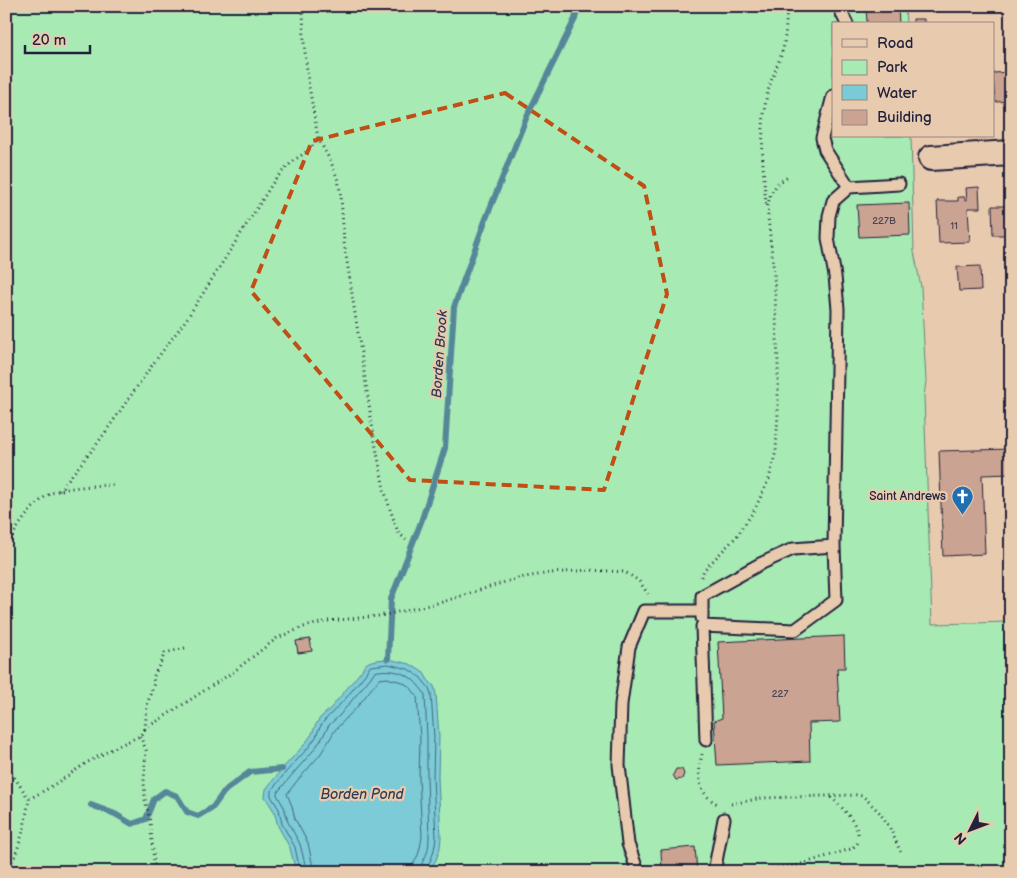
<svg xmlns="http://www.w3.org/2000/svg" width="1017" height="878" font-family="'Balsamiq Sans',sans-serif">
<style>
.green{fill:#a8eab4;stroke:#658678}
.water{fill:#7bcbd7;stroke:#578799}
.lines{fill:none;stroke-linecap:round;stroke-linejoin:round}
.shore{stroke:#466679;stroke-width:1}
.stream{stroke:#578799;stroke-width:6}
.building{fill:#caa392;stroke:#22223b}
.service-casing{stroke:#22223b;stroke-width:15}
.minor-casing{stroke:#22223b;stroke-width:28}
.path{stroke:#22223b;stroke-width:3;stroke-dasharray:1 4;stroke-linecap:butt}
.service{stroke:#e8cbaf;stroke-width:11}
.minor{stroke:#e8cbaf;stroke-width:24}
.marked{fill:none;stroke:#c04e15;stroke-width:4;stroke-dasharray:10 6;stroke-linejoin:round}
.labels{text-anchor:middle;stroke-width:4.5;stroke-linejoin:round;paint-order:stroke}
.number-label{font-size:10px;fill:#4c4251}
.poi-label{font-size:12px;fill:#22223b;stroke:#e8cbaf;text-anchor:end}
.water-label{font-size:14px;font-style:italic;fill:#2f3b52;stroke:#e8cbaf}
</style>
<rect width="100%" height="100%" fill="#e8cbaf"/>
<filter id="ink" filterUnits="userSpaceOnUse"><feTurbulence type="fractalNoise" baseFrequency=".02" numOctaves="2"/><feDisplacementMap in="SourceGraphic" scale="10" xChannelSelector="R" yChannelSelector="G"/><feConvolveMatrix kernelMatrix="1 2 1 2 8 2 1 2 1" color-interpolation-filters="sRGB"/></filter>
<g filter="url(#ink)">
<path class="green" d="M 6,6 L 905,6 L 906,24 L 833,24 L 833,136 L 911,136 L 914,252 L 921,287 L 926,381 L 924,396 L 932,624 L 1011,622 L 1011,872 L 6,872 Z"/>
<path class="water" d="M 388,659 L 410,664 L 424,673 L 428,680 L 434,686 L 436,694 L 439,737 L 438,778 L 441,837 L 440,848 L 436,860 L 429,872 L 296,872 L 290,848 L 278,826 L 274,811 L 265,797 L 266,789 L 282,769 L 304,745 L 312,734 L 315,726 L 320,718 L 330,709 L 362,670 C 366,659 377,660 388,659 Z"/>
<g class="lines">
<path class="shore" d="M 300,872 L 295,847 L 282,824 L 279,809 L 271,796 L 271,791 L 286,772 L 308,748 L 316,737 L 319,729 L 324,721 L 346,698 L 366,673 L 368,668 L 371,666 L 388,664 L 408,669 L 420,677 L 429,688 L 431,694 L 434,737 L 433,778 L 436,837 C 435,845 434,852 431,859 C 429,864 427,867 426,872
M 307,872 L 300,844 L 288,822 L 284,807 L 277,795 L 277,793 L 291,776 L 312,752 L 321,740 L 329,725 L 339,716 L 371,677 L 374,672 C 389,668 408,672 418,685 C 421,689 423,690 425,695 L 427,737 L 427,778 L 429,837 C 429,845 428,853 424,859 C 422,864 420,866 419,872
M 314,872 L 308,843 L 295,819 L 292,806 L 287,794 L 297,781 L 319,756 L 327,744 L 335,730 L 357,707 L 379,679 L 387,678 L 402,682 L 410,687 L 417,696 L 420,738 L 419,778 L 422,837 C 421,843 420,849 418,855 C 415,861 412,865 412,872"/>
<path class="stream" d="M 388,659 L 391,599 L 421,522 L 445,448 L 454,307 L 485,221 L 527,116 L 575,19 L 578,6
M 91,805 L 115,814 L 132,824 L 146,819 L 154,799 L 165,791 L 177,796 L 187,812 L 198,816 L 213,807 L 223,793 L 227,789 L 250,772 L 282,769"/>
</g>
<path class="building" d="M 866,6 L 898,6 L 899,24 L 867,24 Z
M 913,19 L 924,19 L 924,24 L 913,24 Z
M 1011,72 L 1011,101 L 995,102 L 993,73 Z
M 979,187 L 980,208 L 968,208 L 970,242 L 939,243 L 937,201 L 958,201 L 958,197 L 965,197 L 965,200 L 967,200 L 966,188 Z
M 909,203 L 910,235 L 859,237 L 857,205 Z
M 992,206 L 1011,206 L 1011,235 L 993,235 Z
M 980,266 L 981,290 L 959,291 L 957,267 Z
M 1011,449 L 1011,474 L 982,475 L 985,554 L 943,556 L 939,451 Z
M 1011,630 L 1011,650 L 1007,651 L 1005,631 Z
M 844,636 L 845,668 L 837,668 L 840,722 L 809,723 L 810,761 L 717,765 L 714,721 L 722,718 L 718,642 Z
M 310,639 L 312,651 L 298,653 L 296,641 Z
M 676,769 L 682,769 L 684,774 L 682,779 L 676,780 L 673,775 Z
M 695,847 L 697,872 L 662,872 L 661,850 Z"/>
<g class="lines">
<defs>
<path id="service" d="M 841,12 L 847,24
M 833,96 L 822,138 L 825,150 L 849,187
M 702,618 L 702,596 L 760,564 L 793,549 L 834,546
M 706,740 L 702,626 L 795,630 L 836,600 L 834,546 L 838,309 L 835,276 L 828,238 L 829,216 L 833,201 L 849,187 L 899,184
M 638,872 L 628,844 L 619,765 L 621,704 L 629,647 L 644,611 L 702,611
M 714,872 L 724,819"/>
<path id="minor" d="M 931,158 L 1011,153"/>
</defs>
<use href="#service" class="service-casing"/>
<use href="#minor" class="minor-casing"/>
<path class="path" d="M 318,138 L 331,162 L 338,180 L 341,196 L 344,242 L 374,437 L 384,489 L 390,509 L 398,532 L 406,540
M 766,204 C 763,170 760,135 766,100 C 769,82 778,66 783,49 C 786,35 786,20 787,6
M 59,491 L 97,444 L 153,364 L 188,317 L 276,178 L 292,162 L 303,154 L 311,148 L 318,138 L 308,80 L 304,42 L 303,6
M 6,550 C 12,532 35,500 52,493 C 66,487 100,485 115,485
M 701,577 L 704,570 L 737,536 L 755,509 L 769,479 L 776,451 L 778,412 L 778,362 L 774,273 L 767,207 L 771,193 L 778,183 L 790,176
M 185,648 L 165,653 L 153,678 L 154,683 L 147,705 L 145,729 L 233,672 L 277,638 L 304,627 L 328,621 L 379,616 L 412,609 L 442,602 L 518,578 L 551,573 L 590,570 L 625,572 L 639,581 L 648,594
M 140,736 L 146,750 L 144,781 L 145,799 L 150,821 L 155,872
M 702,754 C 699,767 697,784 706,795 C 709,799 714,802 719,805
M 6,765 L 29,799 L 24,828 L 16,854 L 6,872
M 29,799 L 49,788 L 88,762 L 118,746 L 140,736 L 145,729
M 731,804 L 762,798 L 856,795 L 863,796 L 879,812 L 889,826 L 902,855
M 752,872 L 798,865 L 851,849 C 851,849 857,844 857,844 C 865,830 840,804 830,797"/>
<use href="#service" class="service"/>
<use href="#minor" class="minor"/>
</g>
</g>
<path class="marked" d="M 505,93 L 644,186 L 667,294 L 604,490 L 410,480 L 251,291 L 312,141 Z"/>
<defs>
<symbol id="church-pin" viewBox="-11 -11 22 30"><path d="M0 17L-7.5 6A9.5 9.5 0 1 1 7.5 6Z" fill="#1f6fb2" stroke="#e8cbaf"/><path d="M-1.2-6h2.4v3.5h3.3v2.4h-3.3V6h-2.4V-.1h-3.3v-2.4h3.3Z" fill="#fff"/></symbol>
</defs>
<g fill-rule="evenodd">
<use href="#church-pin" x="950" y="484" width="25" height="34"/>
</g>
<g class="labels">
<g class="number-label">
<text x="884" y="224">227B</text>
<text x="954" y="229">11</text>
<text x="780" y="697">227</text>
</g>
<g class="poi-label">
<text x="946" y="500">Saint Andrews</text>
</g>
<g class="water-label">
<text transform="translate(439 354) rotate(-86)" y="5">Borden Brook</text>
<text x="362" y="799">Borden Pond</text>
</g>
</g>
<rect width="1017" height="878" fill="none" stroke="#e8cbaf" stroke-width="25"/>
<rect x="12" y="12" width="992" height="853" fill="none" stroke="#22223b" stroke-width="2" filter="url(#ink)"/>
<rect x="832" y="22" width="162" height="115" fill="#e8cbaf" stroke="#998781"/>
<rect x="842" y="39" width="25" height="8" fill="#e8cbaf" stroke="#998781"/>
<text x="877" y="48" font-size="15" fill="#22223b">Road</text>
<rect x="842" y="60" width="25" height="15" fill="#a8eab4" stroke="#998781"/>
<text x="877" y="72" font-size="15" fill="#22223b">Park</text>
<rect x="842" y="85" width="25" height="15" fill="#7bcbd7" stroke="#998781"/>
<text x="877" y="98" font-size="15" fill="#22223b">Water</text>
<rect x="842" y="110" width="25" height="15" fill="#caa392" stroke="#998781"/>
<text x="877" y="122" font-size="15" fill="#22223b">Building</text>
<g transform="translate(970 830) rotate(228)" stroke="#e8cbaf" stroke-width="4" paint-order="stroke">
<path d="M0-4L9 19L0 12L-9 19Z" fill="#22223b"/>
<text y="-8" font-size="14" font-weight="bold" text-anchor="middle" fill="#22223b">N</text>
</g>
<path d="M25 45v8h65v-8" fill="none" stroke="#22223b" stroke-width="2.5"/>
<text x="32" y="45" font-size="15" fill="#22223b" stroke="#e8cbaf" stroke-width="4" paint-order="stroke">20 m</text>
</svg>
